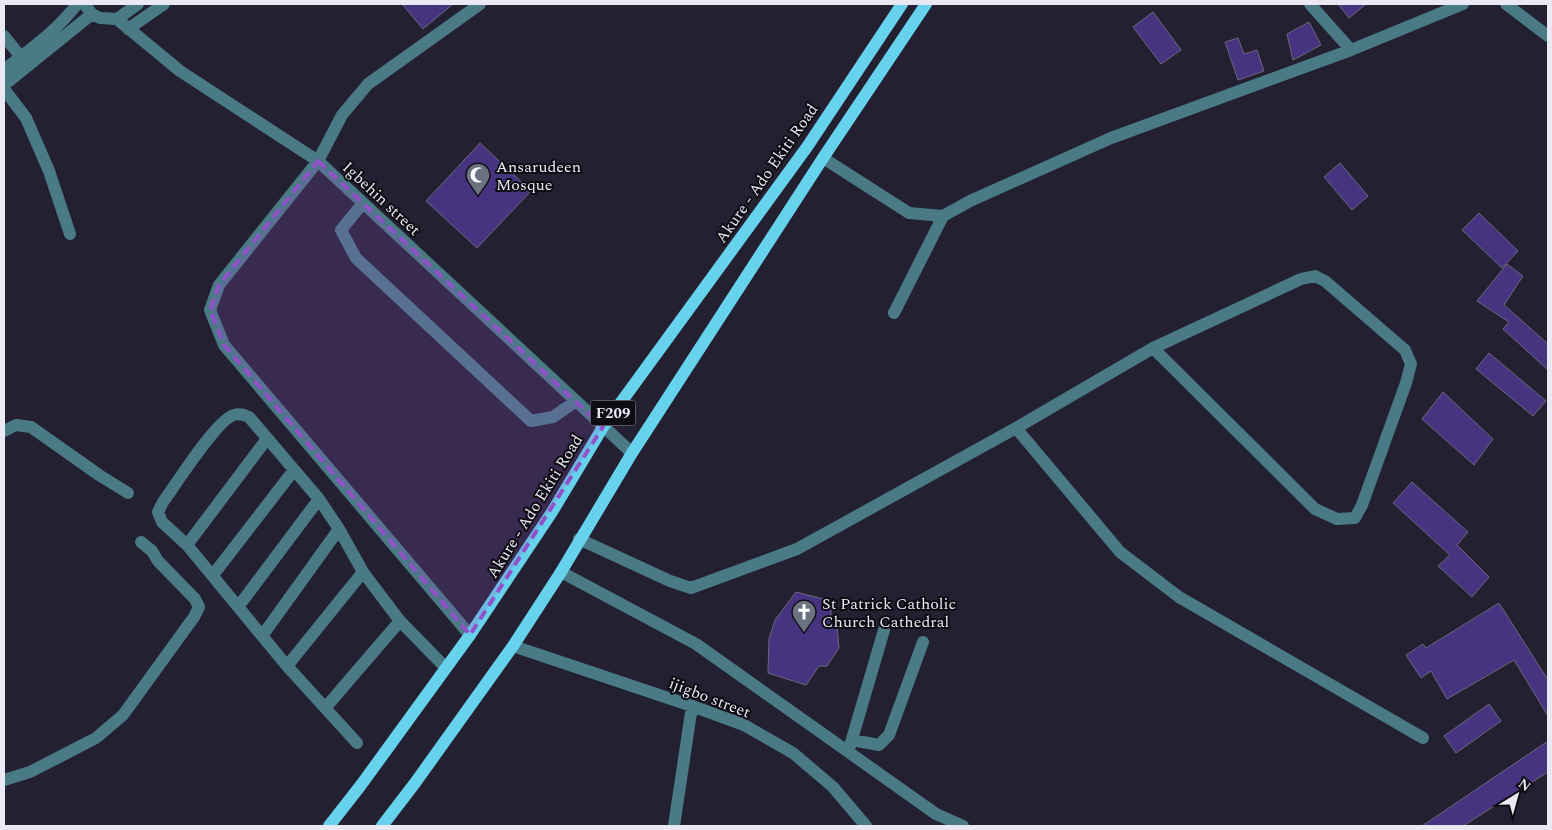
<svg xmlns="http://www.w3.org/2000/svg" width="1552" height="830" font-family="Spectral,serif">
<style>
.building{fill:#463480;stroke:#6b687c}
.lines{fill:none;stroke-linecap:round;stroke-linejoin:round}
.minor{stroke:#4a7a86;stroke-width:12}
.major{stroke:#67d2ec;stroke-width:12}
.marked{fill:#9152c9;fill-opacity:0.2;stroke:#9152c9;stroke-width:4;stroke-dasharray:10 6;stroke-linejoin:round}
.labels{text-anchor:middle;stroke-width:4;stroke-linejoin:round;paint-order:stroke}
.shield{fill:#0d0c13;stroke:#a7a6b0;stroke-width:1}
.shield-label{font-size:15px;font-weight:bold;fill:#e9e8f3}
.poi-label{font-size:16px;fill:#e9e8f3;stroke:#0d0c13;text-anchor:start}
.street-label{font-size:16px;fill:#e9e8f3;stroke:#0d0c13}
</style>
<rect width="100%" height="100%" fill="#232131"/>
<path class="building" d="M 402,4 L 453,4 L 423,29 Z
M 1338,4 L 1366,4 L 1349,18 Z
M 1153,12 L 1181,50 L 1161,64 L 1133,27 Z
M 1309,22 L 1321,45 L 1293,60 L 1287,34 Z
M 1238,38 L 1244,54 L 1257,50 L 1264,71 L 1238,80 L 1225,42 Z
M 480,143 L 531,191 L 477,248 L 426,201 Z
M 1340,163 L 1368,196 L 1352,210 L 1324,177 Z
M 1479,213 L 1518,251 L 1502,268 L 1462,230 Z
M 1507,264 L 1523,276 L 1504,305 L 1548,344 L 1548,370 L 1503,329 L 1509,322 L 1477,301 Z
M 1489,353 L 1546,401 L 1533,416 L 1476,369 Z
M 1443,392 L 1493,439 L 1474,465 L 1422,419 Z
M 1412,482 L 1468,532 L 1457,545 L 1489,577 L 1472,597 L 1438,566 L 1450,555 L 1393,503 Z
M 796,592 L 831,601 L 831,626 L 837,627 L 839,648 L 827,666 L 819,666 L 806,685 L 768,673 L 769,639 L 775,620 Z
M 1499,603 L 1548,680 L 1548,716 L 1514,660 L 1447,699 L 1431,671 L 1421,678 L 1406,655 L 1423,644 L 1426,648 Z
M 1489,704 L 1501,721 L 1456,753 L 1444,736 Z
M 1548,741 L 1548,772 L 1463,826 L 1422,826 Z"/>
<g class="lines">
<path class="minor" d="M 84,4 L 92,14 L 100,18 L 117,19 L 180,71 L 318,161 L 632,453
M 1310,4 L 1351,50 L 1463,4
M 1506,4 L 1548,36
M 117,19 L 138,4
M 128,29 L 164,4
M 4,36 L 21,57
M 4,70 C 30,49 57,31 77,4
M 4,85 L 92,14
M 4,89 L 26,118 L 49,171 L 70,234
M 823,158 L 909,213 L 943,216 L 970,201 L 1111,138 L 1351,50
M 363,203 L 341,230 L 356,258 L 531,421 L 553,417 L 576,401
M 894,313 L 943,216
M 1016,428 L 1120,552 L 1179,597 L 1423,738
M 4,431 L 16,425 L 31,427 L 99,475 L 128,493
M 579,539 L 670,581 L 691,588 L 797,549 L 1016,428 L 1153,348 L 1301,279 L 1315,276 L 1325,281 L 1405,350 L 1411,364 L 1406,383 L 1362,505 L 1355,518 L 1337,519 L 1315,509 L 1153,348
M 187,545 L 266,440
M 561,572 L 696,644 L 936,814 L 963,826
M 213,575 L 294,470
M 238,607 L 319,499
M 470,635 L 224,345 L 210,310 L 219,285 L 318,161 L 342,115 L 368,84 L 480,4
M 262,636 L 339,529
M 513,646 L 692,706 L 744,725 L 793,753 L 833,787 L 866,826
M 287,666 L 363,572
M 326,707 L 400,621
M 852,740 L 879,745 L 889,735 L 923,642
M 357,743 L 287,666 L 187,545 L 162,522 L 158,512 L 163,502 C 175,486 217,419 234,415 C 239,413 244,415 249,417 L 319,499 L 339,529 L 363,572 L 400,621 L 446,668
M 850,746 L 884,630
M 4,780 L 30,772 L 96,738 L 123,715 L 194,617 L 199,607 L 195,599 L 158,561 L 152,551 L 141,542
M 674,826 L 692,706"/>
<path class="major" d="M 329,826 L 361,785 L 470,635 L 552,512 L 603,427 L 807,147 L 902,4
M 382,826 L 415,783 L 513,646 L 561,572 L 632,453 L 823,158 L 926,4"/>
</g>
<path class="marked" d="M 318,161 L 603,427 L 470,635 L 224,345 L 210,310 L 219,285 Z"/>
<defs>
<symbol id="mosque-pin" viewBox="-11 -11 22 30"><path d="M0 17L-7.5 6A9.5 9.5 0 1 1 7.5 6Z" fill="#6b7280" stroke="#0d0c13"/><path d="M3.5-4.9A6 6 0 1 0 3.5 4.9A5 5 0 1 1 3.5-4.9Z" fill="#fff"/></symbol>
<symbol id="church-pin" viewBox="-11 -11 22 30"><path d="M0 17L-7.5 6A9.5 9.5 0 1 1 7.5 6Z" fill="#6b7280" stroke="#0d0c13"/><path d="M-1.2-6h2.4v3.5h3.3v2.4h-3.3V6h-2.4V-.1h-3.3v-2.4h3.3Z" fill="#fff"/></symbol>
</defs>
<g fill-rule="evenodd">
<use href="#mosque-pin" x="464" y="161" width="28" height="38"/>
<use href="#church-pin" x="790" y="598" width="28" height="38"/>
</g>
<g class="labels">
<rect class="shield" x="590.5" y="400.5" width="45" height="25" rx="4"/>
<g class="shield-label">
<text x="613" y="418">F209</text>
</g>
<g class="poi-label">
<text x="496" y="172">Ansarudeen<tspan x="496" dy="18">Mosque</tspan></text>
<text x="822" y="609">St Patrick Catholic<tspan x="822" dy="18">Church Cathedral</tspan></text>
</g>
<g class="street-label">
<text transform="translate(766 173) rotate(-55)" y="6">Akure - Ado Ekiti Road</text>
<text transform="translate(382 198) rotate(43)" y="6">Igbehin street</text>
<text transform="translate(534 506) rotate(-58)" y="6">Akure - Ado Ekiti Road</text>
<text transform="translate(710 697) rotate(21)" y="6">ijigbo street</text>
</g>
</g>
<rect width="1552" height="830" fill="none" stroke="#e9e8f3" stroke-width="10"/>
<g transform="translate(1517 795) rotate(37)" stroke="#0d0c13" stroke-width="4" paint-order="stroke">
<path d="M0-4L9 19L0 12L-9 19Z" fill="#e9e8f3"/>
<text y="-8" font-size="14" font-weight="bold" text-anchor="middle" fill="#e9e8f3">N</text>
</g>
</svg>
